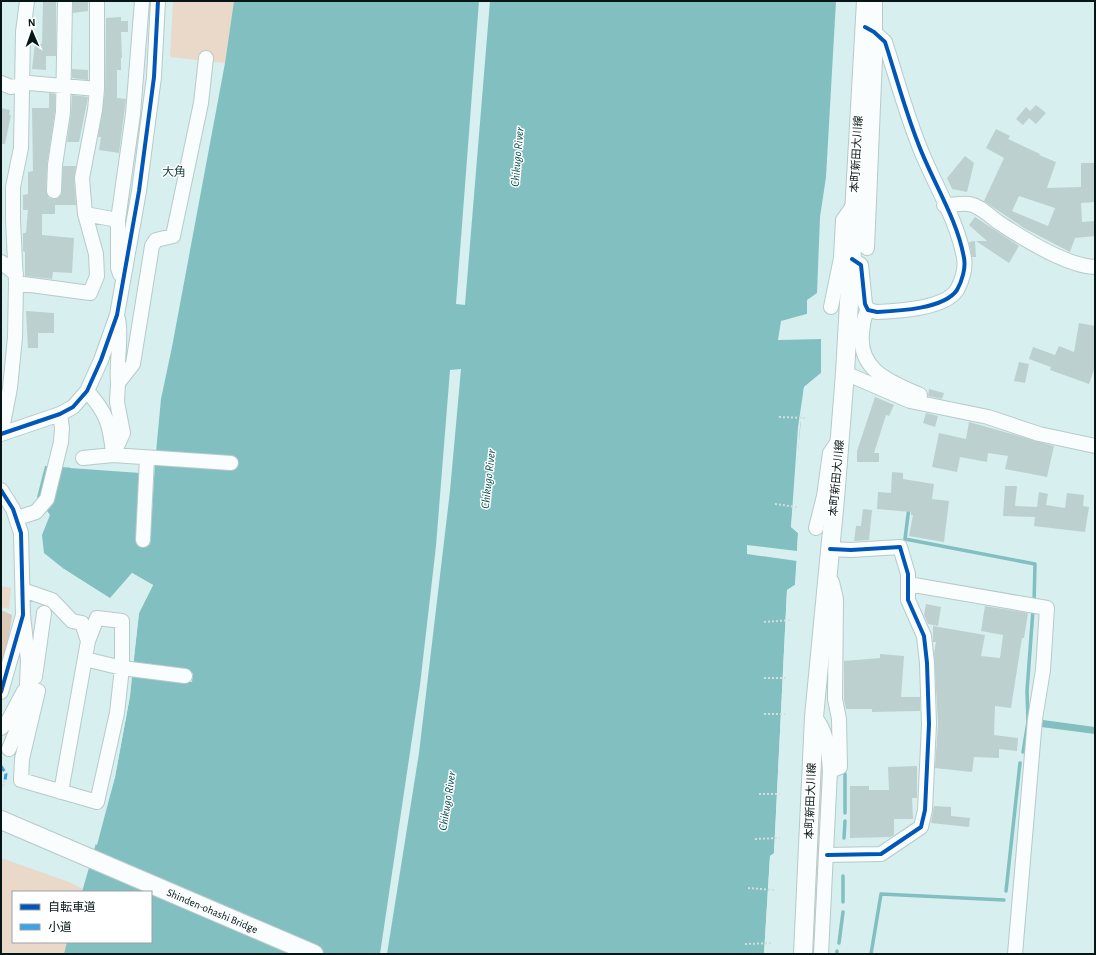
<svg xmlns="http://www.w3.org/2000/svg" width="1096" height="955" font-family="'Alegreya Sans','Noto Sans JP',sans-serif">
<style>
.green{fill:#ead8c8}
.forest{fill:#dbc8b7}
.water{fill:#82bfc1}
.pier{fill:#d7efef}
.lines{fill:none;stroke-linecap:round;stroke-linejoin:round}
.stream{stroke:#82bfc1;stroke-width:3.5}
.building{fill:#bdd0d0;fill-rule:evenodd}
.minor-casing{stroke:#b7caca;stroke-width:16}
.major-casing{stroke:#b7caca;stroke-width:20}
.path{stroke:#d5dcdc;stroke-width:2;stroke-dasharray:2 2;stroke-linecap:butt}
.minor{stroke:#f9fdfd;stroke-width:14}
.major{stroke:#f9fdfd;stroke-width:18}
.quiet{stroke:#3ca2ea;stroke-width:3;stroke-dasharray:6 3;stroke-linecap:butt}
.cycleway-casing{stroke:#fff;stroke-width:6}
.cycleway{stroke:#0057b8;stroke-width:4}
.labels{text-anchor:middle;stroke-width:3;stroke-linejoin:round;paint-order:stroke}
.street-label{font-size:11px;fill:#061616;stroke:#fff}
.water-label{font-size:12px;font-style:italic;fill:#004a4c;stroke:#fff}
.neighbourhood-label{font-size:12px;fill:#113a3b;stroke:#fff}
</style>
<rect width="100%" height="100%" fill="#d7efef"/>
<path class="green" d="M 173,1 L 234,1 L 225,63 L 170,57 Z
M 1,586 L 11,588 L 9,609 L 1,607 Z
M 132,674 L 145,676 L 96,892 L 13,892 L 13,942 L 83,942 L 80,954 L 1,954 L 1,858 L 69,882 L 83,889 C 105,819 126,747 132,674 Z
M 819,730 L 826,769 L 817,954 L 811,954 Z"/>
<path class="forest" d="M 1,610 L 12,615 L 7,650 L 1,673 Z"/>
<path class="water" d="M 234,1 L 836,1 L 826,177 L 820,217 L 817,293 L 807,300 L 807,339 L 821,339 L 821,373 L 804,387 L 791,527 L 798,533 L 795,585 L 787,590 L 774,854 L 770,856 L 764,954 L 64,954 L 67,942 L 151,942 L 151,892 L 82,892 L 115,777 L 130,696 L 139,613 L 153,585 L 132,573 L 110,599 L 64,569 L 44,553 L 42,535 L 50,515 L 37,497 L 45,466 L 140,472 L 155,463 L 161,399 L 172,347 L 225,63 Z
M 1043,720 L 1095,727 L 1095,734 L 1041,727 Z"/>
<path class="pier" d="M 479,1 L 490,1 L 465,305 L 456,304 Z
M 810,313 L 809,337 L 823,339 L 778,340 L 781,321 Z
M 461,369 L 450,491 L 419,753 L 387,954 L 380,954 L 420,685 L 436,546 L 450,370 Z
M 821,373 L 822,374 L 806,388 L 800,427 L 793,527 L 800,533 L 797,586 L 789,591 L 776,854 L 772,857 L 766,954 L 764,954 L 770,856 L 774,853 L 787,590 L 795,585 L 797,561 L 747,554 L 747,545 L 797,551 L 798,533 L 791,527 L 798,427 L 804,387 Z
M 153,463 L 155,463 L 150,545 L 137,545 L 140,473 L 70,468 L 71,466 L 140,470 Z
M 64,569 L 110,598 L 132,573 L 153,585 L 139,613 L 133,664 L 193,673 L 192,682 L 132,674 L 130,696 L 115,777 L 97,845 L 95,844 L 113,776 L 128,696 L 135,625 L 137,612 L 151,586 L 132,575 L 110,600 L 63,571 Z"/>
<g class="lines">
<path class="stream" d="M 909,507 L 905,539 L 1035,564 L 1034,603
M 1032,723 L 1028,722 L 1027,691 L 1033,610
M 1023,752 L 1028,722
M 845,813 L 845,774
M 844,838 L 845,821
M 1006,891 L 1020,763
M 843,902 L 843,876
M 839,943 L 843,912
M 837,954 L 837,951
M 871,954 L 881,894 L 1004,900"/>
</g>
<path class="building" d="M 43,1 L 56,2 L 56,56 L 46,56 L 46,70 L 32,69 L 35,43 L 42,44 Z
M 73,1 L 88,1 L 88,11 L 73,13 Z
M 121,17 L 121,21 L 128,21 L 128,32 L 121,32 L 122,58 L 121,58 L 121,70 L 117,70 L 117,98 L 126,99 L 119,153 L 99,150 L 101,137 L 98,137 L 105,90 L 106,18 Z
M 72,69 L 88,70 L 88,80 L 72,78 Z
M 49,93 L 55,94 L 55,111 L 47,165 L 46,191 L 49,198 L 54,199 L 61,195 L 63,166 L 76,166 L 74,179 L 76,205 L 55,205 L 55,214 L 42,214 L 42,235 L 74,238 L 72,273 L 53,272 L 52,279 L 25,276 L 25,252 L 23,251 L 23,233 L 26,233 L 28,210 L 23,210 L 23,195 L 28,194 L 28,172 L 33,171 L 32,108 L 49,108 Z
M 72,95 L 88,97 L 79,142 L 67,142 L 71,113 Z
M 1036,105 L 1046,113 L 1036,124 L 1029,118 L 1023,125 L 1016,119 L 1026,107 L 1030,111 Z
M 1,108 L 10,110 L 9,115 L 11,115 L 5,144 L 1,144 Z
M 996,129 L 1010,136 L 1008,139 L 1040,154 L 1039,155 L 1056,162 L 1047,188 L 1081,187 L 1081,163 L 1095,163 L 1095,202 L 1081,203 L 1082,222 L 1095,221 L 1095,236 L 1075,238 L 1070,252 L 1024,228 L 984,201 L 1004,158 L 986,148 ZM 1019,196 L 1055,208 L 1048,226 L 1012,211 Z
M 965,156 L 974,163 L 967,192 L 952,189 L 947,178 Z
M 975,217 L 1019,246 L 1009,263 L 976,241 L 987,241 L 969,225 Z
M 975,241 L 976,257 L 972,257 L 969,242 Z
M 26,311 L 54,313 L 54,333 L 38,333 L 38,348 L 28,348 Z
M 1079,323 L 1095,326 L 1095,367 L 1089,384 L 1050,370 L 1051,367 L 1029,359 L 1033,347 L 1055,355 L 1059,346 L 1074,352 Z
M 1019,362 L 1029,364 L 1025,383 L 1014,381 Z
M 929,389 L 944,393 L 942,399 L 928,396 Z
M 875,397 L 894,405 L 889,416 L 886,415 L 874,453 L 879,453 L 879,462 L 857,462 L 857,451 Z
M 926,413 L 938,416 L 935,427 L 923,423 Z
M 969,422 L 1054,446 L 1047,477 L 1005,469 L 1008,456 L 988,453 L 987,462 L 960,457 L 957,472 L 932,467 L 939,433 L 966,439 Z
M 892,472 L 903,473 L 903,479 L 934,484 L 932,499 L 949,501 L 944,542 L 909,536 L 913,515 L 911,515 L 911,512 L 877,509 L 878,492 L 891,493 Z
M 1005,486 L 1017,486 L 1015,506 L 1037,507 L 1039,492 L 1048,494 L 1046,505 L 1065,508 L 1067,493 L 1084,495 L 1083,506 L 1089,507 L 1085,532 L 1034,526 L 1035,517 L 1003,516 Z
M 863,509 L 872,510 L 869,540 L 854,541 L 856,526 L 861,526 Z
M 926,604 L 941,607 L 938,626 L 928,624 L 924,615 Z
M 985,606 L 1028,613 L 1024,638 L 1022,638 L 1011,708 L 995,706 L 994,735 L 1018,738 L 1017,751 L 999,749 L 999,758 L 974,757 L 972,772 L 935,768 L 938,724 L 934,653 L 936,642 L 933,642 L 933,626 L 985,635 L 981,656 L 1000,658 L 1003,635 L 981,631 Z
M 880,654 L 904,656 L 901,697 L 920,697 L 920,711 L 872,712 L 872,709 L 846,709 L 844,700 L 844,661 L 880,658 Z
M 917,766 L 917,798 L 912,798 L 913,819 L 894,819 L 894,835 L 890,837 L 850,838 L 850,786 L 869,786 L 869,790 L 889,790 L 888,767 Z
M 934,806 L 951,807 L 951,816 L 970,818 L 969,827 L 931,823 Z"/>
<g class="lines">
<defs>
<path id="minor" d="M 1,83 L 11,87 L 29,83 L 97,89
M 54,191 L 55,165 L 63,112 L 65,2
M 944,205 C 952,205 962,203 969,204 C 981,206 988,215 998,222 C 1022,238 1066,266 1095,267
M 85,214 L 118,220
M 867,248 L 875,58 L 875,1
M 852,259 L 861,265 L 865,304 L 868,310 L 877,312 C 898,311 944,309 957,290 C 962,281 966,268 964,258 C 957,218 932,181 918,143 C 905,110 896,76 885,42 L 874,32 L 865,27
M 1,262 L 16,274
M 120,274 L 118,268 L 118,220 L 133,114 L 142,1
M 16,283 L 90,293 L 97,276 L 96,254 L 85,214 L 82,178 L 95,110 L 97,89 L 97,1
M 831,307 L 841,258 L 843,220 L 853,206
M 868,310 C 863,317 863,325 862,333 C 858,371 891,382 920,395
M 118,319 C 122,340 116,362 118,383
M 845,373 L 910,401 L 988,417 L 1039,434 L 1095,446
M 87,391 C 107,413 110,425 113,453
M 1,434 L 60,414 L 73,407 L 87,391 L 101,360 L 117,315 L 139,191 L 154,77 L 158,1
M 1,434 L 10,388 L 15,337 L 16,283 L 13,220 L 13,187 L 21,148 L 23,32 L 27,1
M 113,455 L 123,433 L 117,402 L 118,383 L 133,364 L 152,246 L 156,240 L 173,236 L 201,103 L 206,58
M 83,458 L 113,455 L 231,463
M 1,490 L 13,509 L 21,533 L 23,615 L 1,692
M 17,518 L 36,512 L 47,499 L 61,442 L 62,428 L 60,414
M 816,528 L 824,496 L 830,453 L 839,440
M 143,540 L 147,458
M 827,580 L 832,582 L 836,599 L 835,699 L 839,719 L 840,767 L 830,771
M 908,584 L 1047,608 L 1043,670 L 1035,719 L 1015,954
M 23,590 L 52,600 L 72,621 L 82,623 L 88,641
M 23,615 L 28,660 L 27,685 L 38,691 L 22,759 L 21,780 L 97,802 L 117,713 L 122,668 L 122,621 L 97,618 L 88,641 L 61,792
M 85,659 L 122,668 L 185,676
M 35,677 L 44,613
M 814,717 C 827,728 829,755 830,771 L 821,954
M 1,728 L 8,721 L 24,691
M 9,749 L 29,699
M 827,855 L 881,854 L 921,827 L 925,810 L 929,724 L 927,663 L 924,636 L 908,600 L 908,574 L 900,547 L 851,550 L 830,549"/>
<g id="major">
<path id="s1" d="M 1,820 L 314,954"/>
<path d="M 803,954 L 814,717 L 835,499 L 845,373 L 866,1"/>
</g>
</defs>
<use href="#minor" class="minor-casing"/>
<use href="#major" class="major-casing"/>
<path class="path" d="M 779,417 L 806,418
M 775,504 L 797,507
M 764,622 L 792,620
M 764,678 L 787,678
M 764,714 L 785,714
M 1,790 L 5,780
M 759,794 L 780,794
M 755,839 L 780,838
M 748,888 L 774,890
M 745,944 L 773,943"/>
<use href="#minor" class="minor"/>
<use href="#major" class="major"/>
<path class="quiet" d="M 1,766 L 6,774 L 5,780"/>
<defs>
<path id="cycleway" d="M 852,259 L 861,265 L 865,304 L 868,310 L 877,312 C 898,311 944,309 957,290 C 962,281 966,268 964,258 C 957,218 932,181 918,143 C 905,110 896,76 885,42 L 874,32 L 865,27
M 1,434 L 60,414 L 73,407 L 87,391 L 101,360 L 117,315 L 139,191 L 154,77 L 158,1
M 1,490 L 13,509 L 21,533 L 23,615 L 1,692
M 827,855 L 881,854 L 921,827 L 925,810 L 929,724 L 927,663 L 924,636 L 908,600 L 908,574 L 900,547 L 851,550 L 830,549"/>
</defs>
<use href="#cycleway" class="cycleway-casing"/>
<use href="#cycleway" class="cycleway"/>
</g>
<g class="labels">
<g class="street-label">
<text transform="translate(856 154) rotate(-87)" y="4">本町新田大川線</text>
<text transform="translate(836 478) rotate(-85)" y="4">本町新田大川線</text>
<text transform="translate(810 801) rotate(-88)" y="4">本町新田大川線</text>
<text dy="4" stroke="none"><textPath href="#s1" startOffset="230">Shinden-ohashi Bridge</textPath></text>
</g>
<g class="water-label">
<text transform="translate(517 157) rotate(-85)" y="4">Chikugo River</text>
<text transform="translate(488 479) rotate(-84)" y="4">Chikugo River</text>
<text transform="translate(447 801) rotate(-81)" y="4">Chikugo River</text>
</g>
<g class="neighbourhood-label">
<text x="174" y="176">大角</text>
</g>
</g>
<rect width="1096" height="955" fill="none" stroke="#061616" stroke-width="4"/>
<rect x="12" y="891" width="140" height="52" fill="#ffffff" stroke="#9ba2a2"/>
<rect x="20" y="904" width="20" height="6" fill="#0057b8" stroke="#9ba2a2"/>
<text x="48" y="911" font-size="12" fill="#061616">自転車道</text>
<rect x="20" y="924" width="20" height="6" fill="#3ca2ea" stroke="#9ba2a2"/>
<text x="48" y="931" font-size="12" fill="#061616">小道</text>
<g transform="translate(32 32) rotate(358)" stroke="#ffffff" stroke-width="3" paint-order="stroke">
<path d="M0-3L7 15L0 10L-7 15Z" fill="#061616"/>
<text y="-6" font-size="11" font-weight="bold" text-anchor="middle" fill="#061616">N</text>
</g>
</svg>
